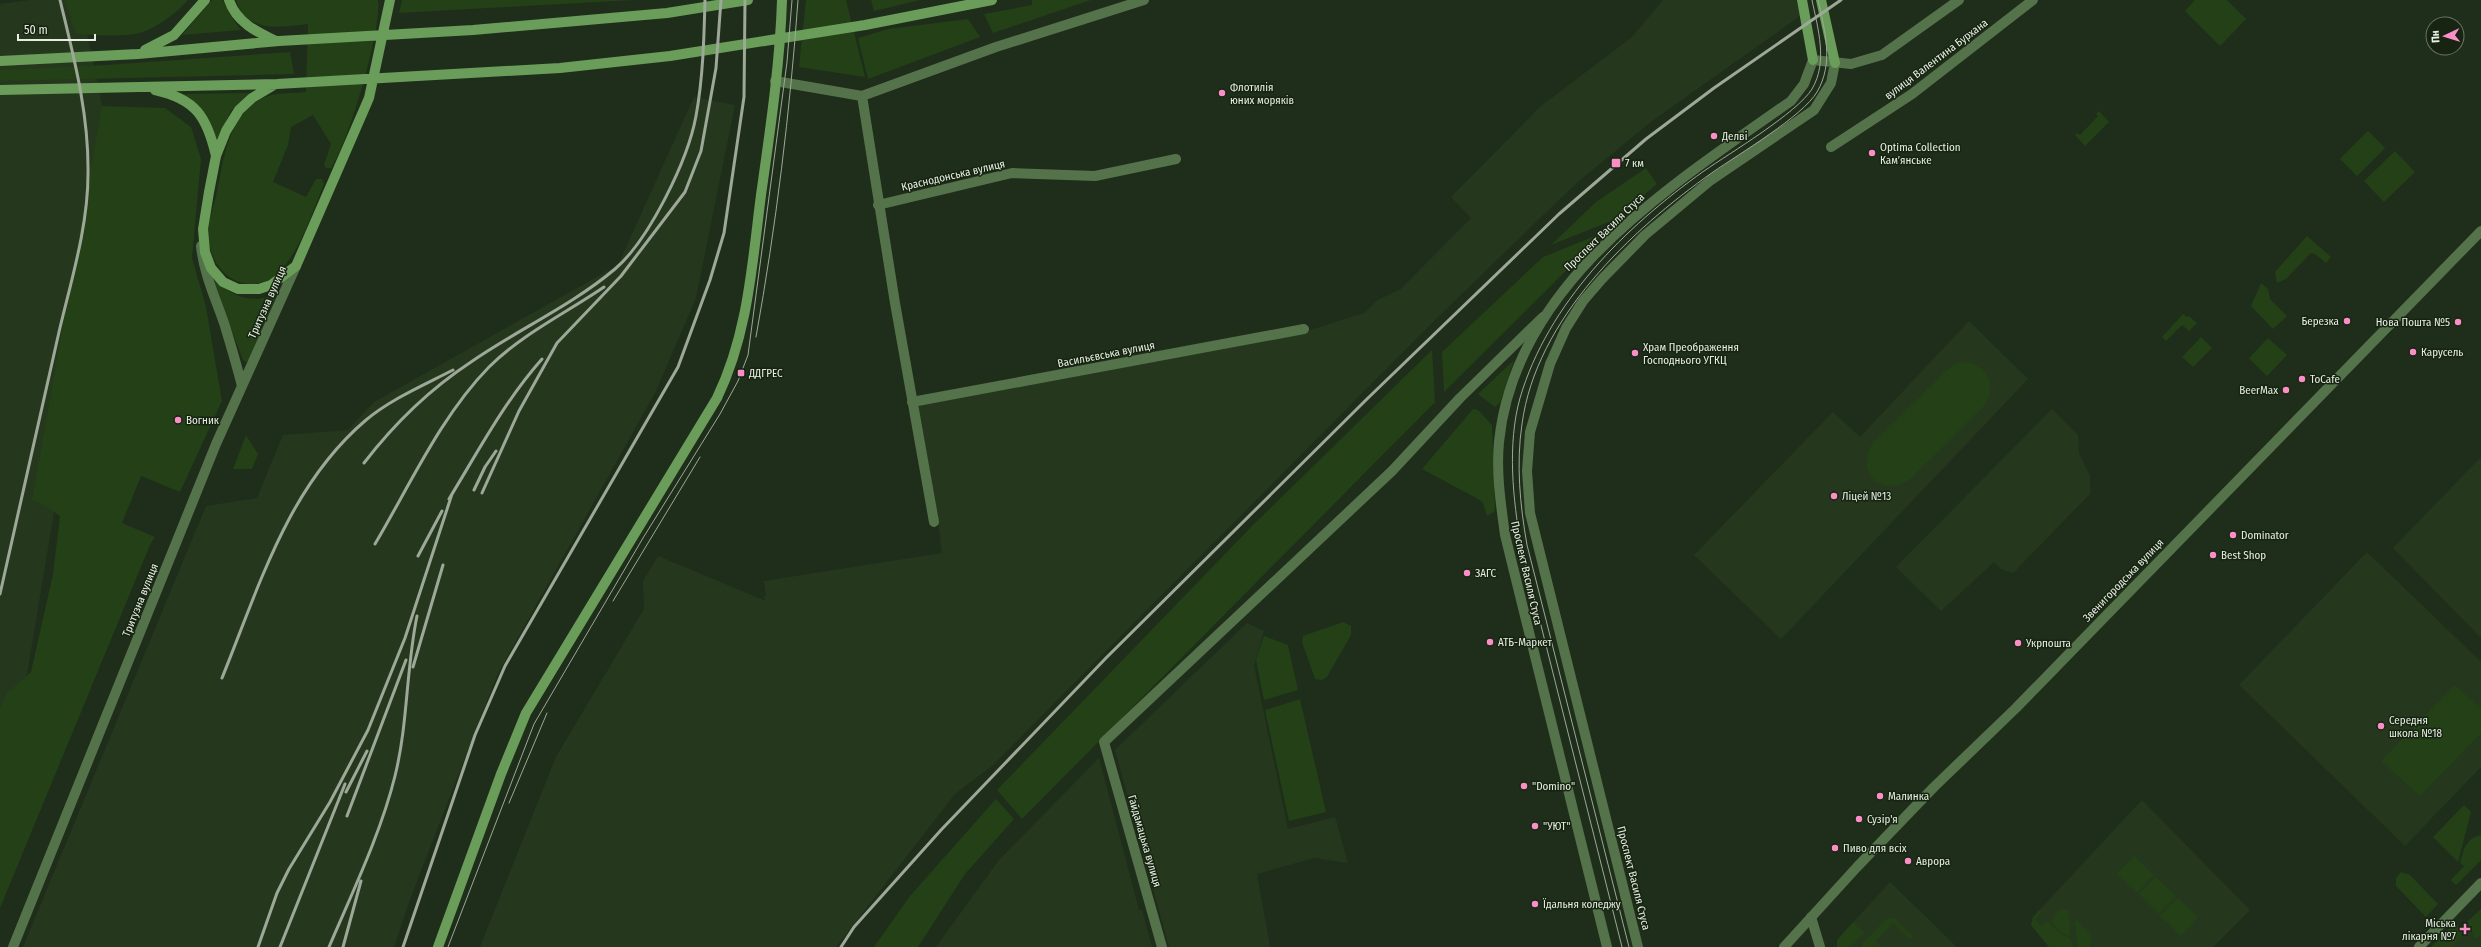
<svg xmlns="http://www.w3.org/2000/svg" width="2481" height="947" font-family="'Fira Sans Condensed',sans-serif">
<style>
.built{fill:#25381e}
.green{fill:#234017}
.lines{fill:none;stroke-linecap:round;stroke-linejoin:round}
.minor{stroke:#54734a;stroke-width:10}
.tertiary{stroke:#54734a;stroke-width:10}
.secondary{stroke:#6b9d5a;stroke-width:10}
.tram{stroke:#9da898;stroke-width:1}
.rail{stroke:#9da898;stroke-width:3}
.poi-dot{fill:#fa8fc8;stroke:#162411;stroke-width:1.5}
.labels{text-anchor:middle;stroke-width:3;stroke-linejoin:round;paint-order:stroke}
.street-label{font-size:11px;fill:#e6efe2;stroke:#162411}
.poi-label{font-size:11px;fill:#e6efe2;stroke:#162411;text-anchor:start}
</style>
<rect width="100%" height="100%" fill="#1f2e1a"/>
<path class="built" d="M 30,0 L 80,0 L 113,158 L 27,674 L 0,747 L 0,4 Z
M 1663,0 L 1796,0 L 1800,16 L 1652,121 L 1579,181 L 1539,219 L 1429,326 L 993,765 L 955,794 L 836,947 L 480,947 L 556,757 L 644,609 L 643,581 L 658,556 L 766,601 L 763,597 L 766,596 L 764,581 L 942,553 L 938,520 L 917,404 L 1301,333 L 1364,313 L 1378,300 L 1401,289 L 1471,218 L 1451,197 L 1541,106 L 1631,38 Z
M 694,97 L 735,105 L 696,298 L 655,393 L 497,675 L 409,902 L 394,947 L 23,947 L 206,506 L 257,498 L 283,435 L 348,430 L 374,402 L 618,265 Z
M 1969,321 L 2028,379 L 1781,639 L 1694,555 L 1833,412 L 1860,437 Z
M 2052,409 L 2078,435 L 2079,453 L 2090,476 L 2090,494 L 2013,573 L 2001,569 L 1994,562 L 1941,611 L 1896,567 Z
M 2481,457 L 2481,638 L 2393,548 Z
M 2367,552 L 2481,662 L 2481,767 L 2405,846 L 2239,685 Z
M 1247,623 L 1264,631 L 1254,666 L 1288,829 L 1335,817 L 1348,863 L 1314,858 L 1257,874 L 1270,947 L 1169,947 L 1115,750 Z
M 1099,758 L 1139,910 L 1142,910 L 1152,947 L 936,947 L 999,860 Z
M 2142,800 L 2250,910 L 2213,947 L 2049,947 L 2031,925 L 2033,917 Z
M 1890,882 L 1957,947 L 1837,947 L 1837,940 Z
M 2467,922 L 2475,939 L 2481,935 L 2481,947 L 2444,947 Z"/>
<path class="green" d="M 65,0 L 188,0 C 177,13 160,25 143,32 C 129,37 90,36 76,33 Z
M 212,0 L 223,0 L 232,18 L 241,30 L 182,35 Z
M 236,0 L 378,0 C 382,29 348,144 331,168 L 326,168 L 324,165 L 331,144 L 313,115 L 291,127 L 288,145 L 273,182 L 306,197 L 316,179 L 322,179 L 324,184 C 312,212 301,250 279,272 C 269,282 256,286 243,283 C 221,278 209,256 208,235 C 208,222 213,208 216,196 C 223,164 226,125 254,103 C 270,91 288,94 306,92 L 308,24 C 280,27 247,34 236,0 Z
M 402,0 L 634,0 L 399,13 Z
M 806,0 L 846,0 L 865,77 L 799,67 Z
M 871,0 L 920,0 L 874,11 Z
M 1032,0 L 1091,0 L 993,33 L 984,14 L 1032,5 Z
M 2195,0 L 2227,0 L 2246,19 L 2220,46 L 2185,11 Z
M 968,19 L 980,37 L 868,79 L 858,38 L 888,29 Z
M 290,52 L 294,74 L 0,81 L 0,70 L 106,65 Z
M 250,93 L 231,111 L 217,142 L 199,107 L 183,94 Z
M 102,106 L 165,108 L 191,127 L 201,159 L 192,258 L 206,307 L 222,401 L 180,492 L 141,476 L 122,523 L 155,537 L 150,545 L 0,908 L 0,708 L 7,693 L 31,672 L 53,574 L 60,516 L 44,505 L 32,500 Z
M 2099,111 L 2109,122 L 2085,146 L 2075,135 L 2077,133 L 2080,135 L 2098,116 L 2096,114 Z
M 2368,131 L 2385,148 L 2357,176 L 2340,159 Z
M 2395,151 L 2415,172 L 2384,202 L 2364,181 Z
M 1646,168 L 1657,184 L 1616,219 L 1551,245 L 1596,202 Z
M 1605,232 L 1444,392 L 1442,352 L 1543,257 Z
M 2307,236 L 2331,257 L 2326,263 L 2315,254 L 2311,253 L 2286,279 L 2277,283 L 2275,272 Z
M 212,278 C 226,291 243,302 262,298 C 268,298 272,294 277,294 L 249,360 L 246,362 L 243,360 Z
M 2261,283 L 2268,289 L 2270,299 L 2287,316 L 2273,329 L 2251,306 Z
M 2183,314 L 2187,317 L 2189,316 L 2197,323 L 2189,331 L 2182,325 L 2166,341 L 2162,337 Z
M 2201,337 L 2212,348 L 2193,367 L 2182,357 Z
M 2268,338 L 2287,355 L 2267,376 L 2249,358 Z
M 1432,350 L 1435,402 L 1022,819 L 997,790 L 1253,525 Z
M 1514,360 L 1500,402 L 1495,407 L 1478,394 Z
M 1965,362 C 1989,366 1997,386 1984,406 L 1910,479 C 1881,499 1854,472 1873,443 L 1947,370 L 1955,364 Z
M 1473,409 L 1478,410 L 1492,425 L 1495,508 L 1494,512 L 1487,516 L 1483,503 L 1478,499 L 1422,469 Z
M 246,435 L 258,454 L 252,469 L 233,469 Z
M 1343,622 L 1351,626 L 1351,635 L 1327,677 L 1322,680 L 1315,679 L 1302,642 L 1303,636 Z
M 1264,636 L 1288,645 L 1298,690 L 1264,700 L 1256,660 Z
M 2455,685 L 2481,709 L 2481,733 L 2420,796 L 2381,761 Z
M 1300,699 L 1326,812 L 1289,821 L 1265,710 Z
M 996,799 L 1014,819 L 965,874 L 918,947 L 874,947 L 910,896 Z
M 2464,805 L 2471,812 L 2458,862 L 2433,837 Z
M 2481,835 L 2481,860 L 2456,885 L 2451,880 L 2464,866 L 2460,863 C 2464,849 2465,839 2481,835 Z
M 2134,856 L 2154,875 L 2137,892 L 2117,874 Z
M 2401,872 L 2410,875 L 2438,904 L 2426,917 L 2396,886 L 2396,878 Z
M 2156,877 L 2176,896 L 2159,914 L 2139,894 Z
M 2178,898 L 2198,917 L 2181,936 L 2160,916 Z
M 2060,909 L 2069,910 L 2070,936 L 2062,933 L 2051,921 Z
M 2481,909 L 2481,935 L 2475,939 L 2467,922 Z
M 2039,910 L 2041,912 L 2035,920 L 2041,926 L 2047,921 L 2061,934 L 2070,938 L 2073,947 L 2049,947 L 2031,925 L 2033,917 Z
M 1890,918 L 1895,919 L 1913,936 L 1910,939 L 1893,923 L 1876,941 L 1882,947 L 1862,947 L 1863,943 L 1885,920 Z
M 2075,919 L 2092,936 L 2090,947 L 2078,947 L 2077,945 Z
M 1853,922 L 1864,933 L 1850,947 L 1837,947 L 1837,940 Z
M 2454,924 L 2459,926 L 2462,932 L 2460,938 L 2451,947 L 2431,947 Z"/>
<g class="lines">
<path class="minor" d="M 775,81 L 862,96 L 996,47 L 1144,0
M 862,96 L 895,303 L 934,522
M 1831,147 L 1912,94 L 2033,0
M 878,205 L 1012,173 L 1095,176 L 1176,159
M 912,402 L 1304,329
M 1811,917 L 1820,947
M 1162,947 L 1104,742 L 1392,471 L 1460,398 L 1543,317"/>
<path class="tertiary" d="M 201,246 C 204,275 216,299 225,326 C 231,346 237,366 242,386
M 13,947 L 216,444 L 296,266
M 1607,947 L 1505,535 C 1501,505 1496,473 1499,442 C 1515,282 1672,185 1791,101 L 1804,84 L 1813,60 L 1851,64 L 1882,55 L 1959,0
M 1638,947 L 1530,513 L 1527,471 L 1530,432 L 1550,364 L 1566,328 L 1583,301 L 1602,279 L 1645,235 L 1711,180 L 1814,110 L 1831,83 L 1835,63
M 1784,947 L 1857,867 L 1934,787 L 2016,708 L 2481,231
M 2419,947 L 2481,883"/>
<path class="secondary" d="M 229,0 C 236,22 257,32 276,41
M 1802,0 L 1813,60
M 1821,0 L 1835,63
M 145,50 L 174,35 L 205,0
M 0,61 L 138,54 L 279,41 L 473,30 L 667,13 L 748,0
M 274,85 L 252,98 L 239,110 L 226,131 L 216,156 L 209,192 L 203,229 L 205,252 L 211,268 L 223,282 L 238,289 L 259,289 L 271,285 L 296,266 L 369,98 L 390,0
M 0,90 L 277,84 L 560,68 L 670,56 L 865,25 L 992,0
M 155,90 C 196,99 207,117 216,156
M 438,947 L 501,774 L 526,713 L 717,398 C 748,334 752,265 761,195 C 770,131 780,65 782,0"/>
<path class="tram" d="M 756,337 C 776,226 790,112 798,0
M 613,601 L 700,457
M 509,803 L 547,713
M 448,947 L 534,724 L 643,538 L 720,414 L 738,381 L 748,355 L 787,62 L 792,0
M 1622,947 L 1521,546 C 1513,499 1507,445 1520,398 C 1548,303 1625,227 1704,171 C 1730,153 1797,113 1812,89 C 1828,62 1818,29 1812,0
M 1629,947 L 1527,545 C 1520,505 1516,464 1522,424 C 1536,319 1631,230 1713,172 C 1739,154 1803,116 1817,92 C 1834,63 1825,31 1818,0"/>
<path class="rail" d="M 364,463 C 394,424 430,389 471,362 C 517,330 571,306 615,269 C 649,240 688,160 696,116 C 703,78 704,39 705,0
M 474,490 L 485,467 L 496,451
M 482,493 L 519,411 L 557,343 L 621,276 L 685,192 L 701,151 L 716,68 L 721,0
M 449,499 C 479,450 504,402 542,359
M 375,544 C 410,485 441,416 489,367 C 522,334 566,313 604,287
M 418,556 L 442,511
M 0,594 C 19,507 39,420 59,332 C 71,281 88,227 88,174 C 89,114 74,58 60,0
M 413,667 L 443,565
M 222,678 C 259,587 288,486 366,420 C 391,399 424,385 453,370
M 346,792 L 367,751
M 347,816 L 406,660
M 258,947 L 277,893 L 289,869 L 330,802 L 368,730 L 405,638 L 452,494
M 280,947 L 345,784
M 329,947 C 352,893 381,833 395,776 C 408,724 406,669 417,616
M 343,947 L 361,881
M 403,947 L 475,735 L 505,666 L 678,367 L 710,280 L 724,233 L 744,97 L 745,0
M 841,947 L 854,927 L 941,830 L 1106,658 L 1368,398 L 1559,214 L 1646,139 L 1714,88 L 1841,0"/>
</g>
<g class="poi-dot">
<circle cx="1222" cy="93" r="4"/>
<circle cx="1714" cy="136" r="4"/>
<circle cx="1872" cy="153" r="4"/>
<rect x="1611" y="158" width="10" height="10" rx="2"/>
<circle cx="2347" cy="321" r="4"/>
<circle cx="2458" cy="322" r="4"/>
<circle cx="2413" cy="352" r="4"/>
<circle cx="1635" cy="353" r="4"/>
<rect x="737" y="369" width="8" height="8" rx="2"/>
<circle cx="2302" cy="379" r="4"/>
<circle cx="2286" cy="390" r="4"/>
<circle cx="178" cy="420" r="4"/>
<circle cx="1834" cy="496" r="4"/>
<circle cx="2233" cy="535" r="4"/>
<circle cx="2213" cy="555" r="4"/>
<circle cx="1467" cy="573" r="4"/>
<circle cx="1490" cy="642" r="4"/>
<circle cx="2018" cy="643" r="4"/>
<circle cx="2381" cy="726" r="4"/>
<circle cx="1524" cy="786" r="4"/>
<circle cx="1880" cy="796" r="4"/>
<circle cx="1859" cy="819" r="4"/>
<circle cx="1535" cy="826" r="4"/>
<circle cx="1835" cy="848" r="4"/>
<circle cx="1908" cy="861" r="4"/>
<circle cx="1535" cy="904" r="4"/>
<path d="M2463 923h4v4h4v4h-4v4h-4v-4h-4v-4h4z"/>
</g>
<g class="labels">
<g class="street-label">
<text transform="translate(1936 59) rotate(-37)" y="4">вулиця Валентина Бурхана</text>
<text transform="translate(953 175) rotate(-13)" y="4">Краснодонська вулиця</text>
<text transform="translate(1604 232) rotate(-44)" y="4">Проспект Василя Стуса</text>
<text transform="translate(267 302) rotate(-66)" y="4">Тритузна вулиця</text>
<text transform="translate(1106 354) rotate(-11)" y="4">Васильєвська вулиця</text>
<text transform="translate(1527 573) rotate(77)" y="4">Проспект Василя Стуса</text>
<text transform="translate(2123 580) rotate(-46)" y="4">Звенигородська вулиця</text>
<text transform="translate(140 600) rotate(-68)" y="4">Тритузна вулиця</text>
<text transform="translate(1145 841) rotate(74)" y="4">Гайдамацька вулиця</text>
<text transform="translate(1634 878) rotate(76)" y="4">Проспект Василя Стуса</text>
</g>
<g class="poi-label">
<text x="1230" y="91">Флотилія<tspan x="1230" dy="13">юних моряків</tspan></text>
<text x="1722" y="140">Делві</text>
<text x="1880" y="151">Optima Collection<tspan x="1880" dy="13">Кам’янське</tspan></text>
<text x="1625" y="167">7 км</text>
<text x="2339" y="325" text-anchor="end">Березка</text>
<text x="2450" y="326" text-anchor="end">Нова Пошта №5</text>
<text x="1643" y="351">Храм Преображення<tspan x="1643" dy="13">Господнього УГКЦ</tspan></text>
<text x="2421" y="356">Карусель</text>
<text x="749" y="377">ДДГРЕС</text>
<text x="2310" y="383">ToCafe</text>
<text x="2278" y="394" text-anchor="end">BeerMax</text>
<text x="186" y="424">Вогник</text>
<text x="1842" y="500">Ліцей №13</text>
<text x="2241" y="539">Dominator</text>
<text x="2221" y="559">Best Shop</text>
<text x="1475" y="577">ЗАГС</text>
<text x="1498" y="646">АТБ-Маркет</text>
<text x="2026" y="647">Укрпошта</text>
<text x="2389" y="724">Середня<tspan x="2389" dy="13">школа №18</tspan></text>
<text x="1532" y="790">"Domino"</text>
<text x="1888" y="800">Малинка</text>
<text x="1867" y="823">Сузір'я</text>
<text x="1543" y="830">"УЮТ"</text>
<text x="1843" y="852">Пиво для всіх</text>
<text x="1916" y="865">Аврора</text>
<text x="1543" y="908">Їдальня коледжу</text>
<text x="2456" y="927" text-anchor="end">Міська<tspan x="2456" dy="13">лікарня №7</tspan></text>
</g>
</g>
<g transform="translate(2445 36) rotate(266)"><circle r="19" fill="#162411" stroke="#697565"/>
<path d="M0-3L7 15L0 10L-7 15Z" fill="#fa8fc8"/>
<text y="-6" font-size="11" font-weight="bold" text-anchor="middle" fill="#e6efe2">Пн</text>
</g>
<path d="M18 34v6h77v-6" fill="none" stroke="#e6efe2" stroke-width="2"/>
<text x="24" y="34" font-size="12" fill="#e6efe2" stroke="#162411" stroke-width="3" paint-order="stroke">50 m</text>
</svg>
